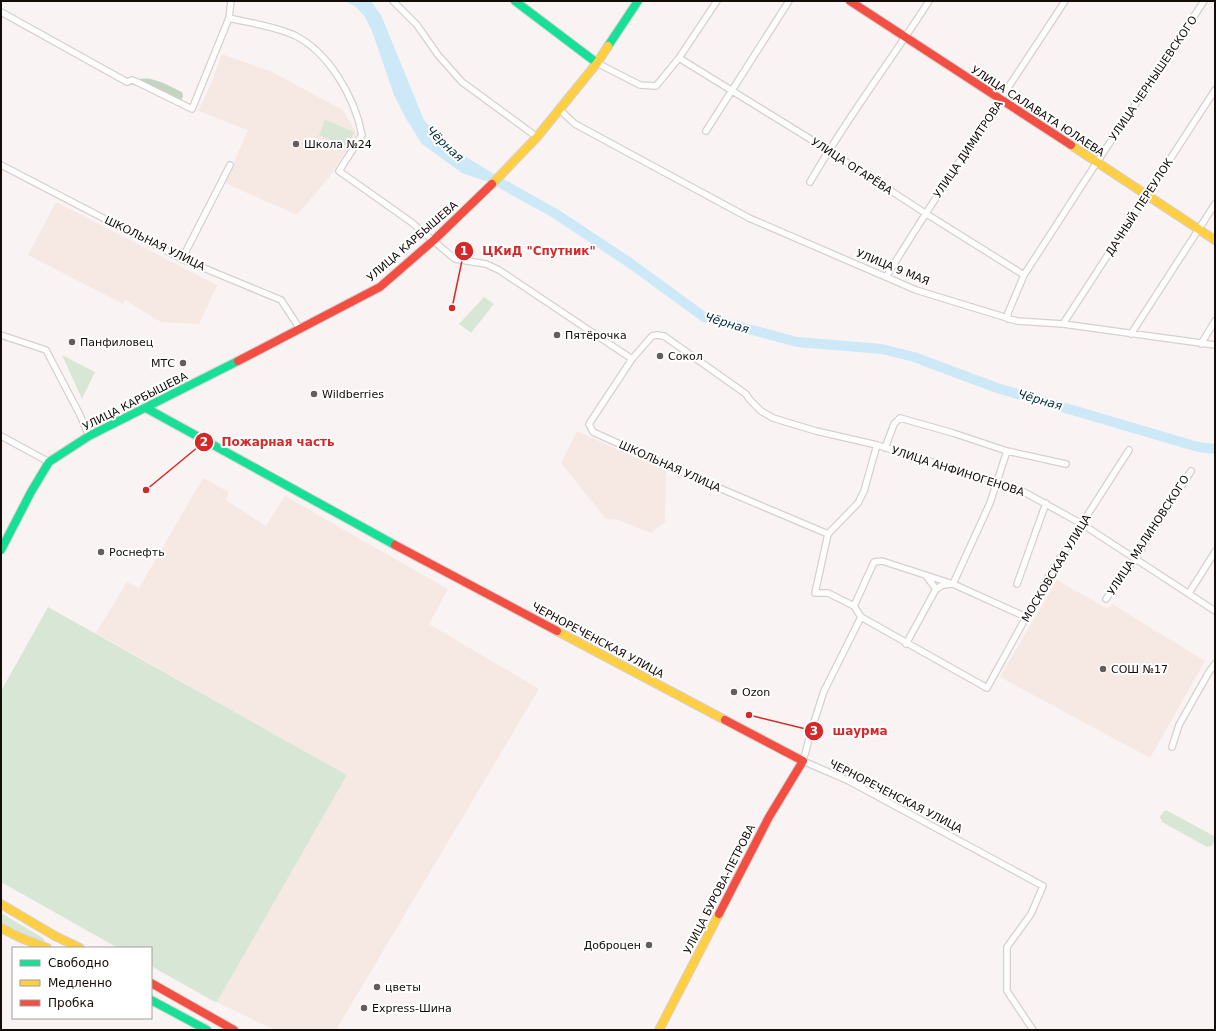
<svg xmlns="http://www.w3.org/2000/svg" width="1216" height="1031" font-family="'DejaVu Sans',sans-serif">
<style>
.built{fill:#f6e8e2}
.green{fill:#d8e7d5}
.forest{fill:#c3d5c0}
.water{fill:#cde9f8}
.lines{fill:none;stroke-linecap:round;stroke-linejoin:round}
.river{stroke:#cde9f8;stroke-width:10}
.street-casing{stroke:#d7d0ce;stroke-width:8}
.fast-casing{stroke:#d7d0ce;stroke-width:10}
.slow-casing{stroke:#d7d0ce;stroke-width:10}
.jam-casing{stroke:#d7d0ce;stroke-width:10}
.street{stroke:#fefdfd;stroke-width:5.5}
.fast{stroke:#16e098;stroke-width:8}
.slow{stroke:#ffcf43;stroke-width:8}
.jam{stroke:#f24e42;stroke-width:8}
.poi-dot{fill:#645d5b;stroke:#fff;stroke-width:1.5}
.labels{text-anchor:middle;stroke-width:4;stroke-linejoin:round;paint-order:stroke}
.street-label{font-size:11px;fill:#130c09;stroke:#fff}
.poi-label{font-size:11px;fill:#130c09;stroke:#fff;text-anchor:start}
.water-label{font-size:12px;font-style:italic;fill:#002e40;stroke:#fff}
.leader{fill:none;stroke:#d62828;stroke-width:1.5}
.callout-dot{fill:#d62828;stroke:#fff;stroke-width:1.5}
.mark-label{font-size:12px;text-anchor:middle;font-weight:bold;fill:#fff}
.callout-label{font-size:12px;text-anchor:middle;font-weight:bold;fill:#d62828;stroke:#fff;stroke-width:4;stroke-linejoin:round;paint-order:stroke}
</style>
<rect width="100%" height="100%" fill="#f9f4f3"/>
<path class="built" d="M 222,54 L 272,72 L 343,110 L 357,134 L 330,176 L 297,215 L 225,183 L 248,130 L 198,111 L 210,86 Z
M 56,202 L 217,285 L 199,324 L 161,322 L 125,300 L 123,304 L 28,255 Z
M 577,431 L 666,471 L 665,522 L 651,533 L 619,520 L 606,519 L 561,463 Z
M 203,478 L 229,492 L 226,500 L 266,526 L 285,496 L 448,589 L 429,624 L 539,689 L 336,1030 L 274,1030 L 217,1002 L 347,775 L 96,633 L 127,582 L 139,588 Z
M 1057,580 L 1108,609 L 1112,604 L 1205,661 L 1150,758 L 1000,677 Z"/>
<path class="green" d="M 325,120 L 354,132 L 347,147 L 319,135 Z
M 484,297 L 494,304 L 471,333 L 459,324 Z
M 62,355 L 95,372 L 82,399 Z
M 48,607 L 347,775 L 217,1002 L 216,1001 L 215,1002 L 151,966 L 151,948 L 118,948 L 1,882 L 1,691 Z
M 1166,810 L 1214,836 L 1215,840 L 1212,846 L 1207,847 L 1162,822 L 1160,817 L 1163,812 Z
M 1,913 L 43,938 L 45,941 L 42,943 L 1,923 Z"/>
<path class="forest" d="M 139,79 C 154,76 169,86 182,92 L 183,96 L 181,102 L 138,83 Z"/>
<path class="water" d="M 345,1 L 371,1 L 381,15 L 424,120 L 440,138 L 458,152 L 492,173 L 485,181 L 462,173 L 422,144 L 405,117 L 394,95 L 372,31 L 365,17 L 356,7 Z"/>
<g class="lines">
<path class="river" d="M 477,170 L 556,214 L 630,263 L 704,317 L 797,342 L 882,349 L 914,357 L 997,388 L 1198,447 L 1215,449"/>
<defs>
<path id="street" d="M 393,1 L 417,25 L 438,55 L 462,82 L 537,137
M 1,12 L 127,82 L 132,80 L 137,82 L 192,109 L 229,18 L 231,1
M 229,18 C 250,23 274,26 294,35 C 329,52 355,98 362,135 L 339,171 L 411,222 L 455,259 L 486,264 L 499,270 L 632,359 L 652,336 L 657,335 L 664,336 L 746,394 L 750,400 L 761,411 L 773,418 L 816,431 L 877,445 L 997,482 L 1024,492 L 1082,524 L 1215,611
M 679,58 L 828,150 L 925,213 L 1024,275
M 597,63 L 640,85 L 656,86 L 679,58 L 717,1
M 559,109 L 575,124 L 749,218 L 916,290 L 1017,321 L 1063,324 L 1215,345
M 706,131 L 789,1
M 1,165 L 182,259 L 281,300 L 300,329
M 810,182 C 846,119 890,62 929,1
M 182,259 L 230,165
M 886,277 C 943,184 1005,93 1065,1
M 1008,319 L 1008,313 L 1024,275 L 1097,162 L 1204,1
M 1063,324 L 1215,90
M 1131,334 L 1215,204
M 1,335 L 46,350 L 80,415 L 89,436
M 1201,344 L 1215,321
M 632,359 L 589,424 L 593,432 L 686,474 L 828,534
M 1,436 L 49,462
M 885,448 L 894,424 L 900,418 L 953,433 L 1007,451 L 1066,464
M 927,577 L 936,589
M 1017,584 L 1046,503
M 1189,593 L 1215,552
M 1106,599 L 1135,559 L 1191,471
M 854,606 L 874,562 L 882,561 L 953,584 L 1026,617
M 861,617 L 854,606 L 828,593 L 815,593 L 828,534 L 858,503 L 864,491 L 877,445
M 906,644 L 936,589 L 943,585 L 953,584 L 990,503 L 1007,451
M 1172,747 L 1179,725 L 1209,672 L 1215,664
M 1033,1030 L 1007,991 L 1007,947 L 1031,914 L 1043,886 L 849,781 L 803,761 L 813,725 L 824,691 L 861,617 L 987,688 L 1051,572 L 1129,450"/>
<path id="fast" d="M 515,1 L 597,63
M 608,46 L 638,1
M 146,408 L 395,545
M 1,550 L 31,492 L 49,462 L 89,436 L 238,361
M 151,1000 L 207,1030"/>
<path id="slow" d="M 1071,145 L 1215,240
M 492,184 L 537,137 L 597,63 L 608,46
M 557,631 L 725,720
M 1,904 L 55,936 L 80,948
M 1,928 L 21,938 L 47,948
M 659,1030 L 719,914"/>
<path id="jam" d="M 850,1 L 1071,145
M 238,361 L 380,287 L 434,240 L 492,184
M 395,545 L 557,631
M 719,914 L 769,817 L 803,761 L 725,720
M 151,983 L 234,1030"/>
</defs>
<use href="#street" class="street-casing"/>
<use href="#fast" class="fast-casing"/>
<use href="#slow" class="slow-casing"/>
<use href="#jam" class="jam-casing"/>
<use href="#street" class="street"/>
<use href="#fast" class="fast"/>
<use href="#slow" class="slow"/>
<use href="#jam" class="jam"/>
</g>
<g class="poi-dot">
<circle cx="296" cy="144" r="4"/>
<circle cx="557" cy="335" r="4"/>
<circle cx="72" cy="342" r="4"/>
<circle cx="660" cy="356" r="4"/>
<circle cx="183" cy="363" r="4"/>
<circle cx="314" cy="394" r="4"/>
<circle cx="101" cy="552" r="4"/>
<circle cx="1103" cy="669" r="4"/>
<circle cx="734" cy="692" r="4"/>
<circle cx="649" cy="945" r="4"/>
<circle cx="377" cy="987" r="4"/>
<circle cx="364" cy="1008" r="4"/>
</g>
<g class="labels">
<g class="street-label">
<text transform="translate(1153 78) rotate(-56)" y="4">УЛИЦА ЧЕРНЫШЕВСКОГО</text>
<text transform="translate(1038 111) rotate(33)" y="4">УЛИЦА САЛАВАТА ЮЛАЕВА</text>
<text transform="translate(968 149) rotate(-56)" y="4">УЛИЦА ДИМИТРОВА</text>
<text transform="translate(852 166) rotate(33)" y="4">УЛИЦА ОГАРЁВА</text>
<text transform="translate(1139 207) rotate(-57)" y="4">ДАЧНЫЙ ПЕРЕУЛОК</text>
<text transform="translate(412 241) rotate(-41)" y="4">УЛИЦА КАРБЫШЕВА</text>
<text transform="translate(155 243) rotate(26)" y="4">ШКОЛЬНАЯ УЛИЦА</text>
<text transform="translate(893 267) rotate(22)" y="4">УЛИЦА 9 МАЯ</text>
<text transform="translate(135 401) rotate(-27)" y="4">УЛИЦА КАРБЫШЕВА</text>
<text transform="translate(670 466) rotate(24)" y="4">ШКОЛЬНАЯ УЛИЦА</text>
<text transform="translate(958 471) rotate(18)" y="4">УЛИЦА АНФИНОГЕНОВА</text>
<text transform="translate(1148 535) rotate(-57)" y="4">УЛИЦА МАЛИНОВСКОГО</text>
<text transform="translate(1056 568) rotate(-59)" y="4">МОСКОВСКАЯ УЛИЦА</text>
<text transform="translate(598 640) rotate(28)" y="4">ЧЕРНОРЕЧЕНСКАЯ УЛИЦА</text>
<text transform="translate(896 796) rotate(27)" y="4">ЧЕРНОРЕЧЕНСКАЯ УЛИЦА</text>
<text transform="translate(719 889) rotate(-63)" y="4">УЛИЦА БУРОВА-ПЕТРОВА</text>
</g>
<g class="poi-label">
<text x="304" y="148">Школа №24</text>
<text x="565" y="339">Пятёрочка</text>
<text x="80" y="346">Панфиловец</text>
<text x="668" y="360">Сокол</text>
<text x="175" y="367" text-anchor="end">МТС</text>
<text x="322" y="398">Wildberries</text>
<text x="109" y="556">Роснефть</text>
<text x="1111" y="673">СОШ №17</text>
<text x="742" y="696">Ozon</text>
<text x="641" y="949" text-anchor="end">Доброцен</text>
<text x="385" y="991">цветы</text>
<text x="372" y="1012">Express-Шина</text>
</g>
<g class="water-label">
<text transform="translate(445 144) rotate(43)" y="4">Чёрная</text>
<text transform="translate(727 323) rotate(17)" y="4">Чёрная</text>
<text transform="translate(1040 400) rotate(16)" y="4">Чёрная</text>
</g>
</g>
<path class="leader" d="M452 308L464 251M146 490L204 442M749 715L814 731"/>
<g class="callout-dot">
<circle cx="452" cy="308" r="4"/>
<circle cx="146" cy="490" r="4"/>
<circle cx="749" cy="715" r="4"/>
<circle cx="464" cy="251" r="10"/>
<circle cx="204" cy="442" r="10"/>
<circle cx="814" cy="731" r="10"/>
</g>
<g class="mark-label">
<text x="464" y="255">1</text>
<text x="204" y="446">2</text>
<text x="814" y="735">3</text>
</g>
<g class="callout-label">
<text x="539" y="255">ЦКиД "Спутник"</text>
<text x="278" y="446">Пожарная часть</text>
<text x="860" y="735">шаурма</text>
</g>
<rect width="1216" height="1031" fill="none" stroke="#130c09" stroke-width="4"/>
<rect x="12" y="947" width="140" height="72" fill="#ffffff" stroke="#a19e9d"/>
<rect x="20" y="960" width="20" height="6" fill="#16e098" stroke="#a19e9d"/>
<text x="48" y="967" font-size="12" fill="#130c09">Свободно</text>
<rect x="20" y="980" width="20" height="6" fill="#ffcf43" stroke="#a19e9d"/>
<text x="48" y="987" font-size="12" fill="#130c09">Медленно</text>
<rect x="20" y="1000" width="20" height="6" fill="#f24e42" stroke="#a19e9d"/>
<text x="48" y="1007" font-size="12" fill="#130c09">Пробка</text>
</svg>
